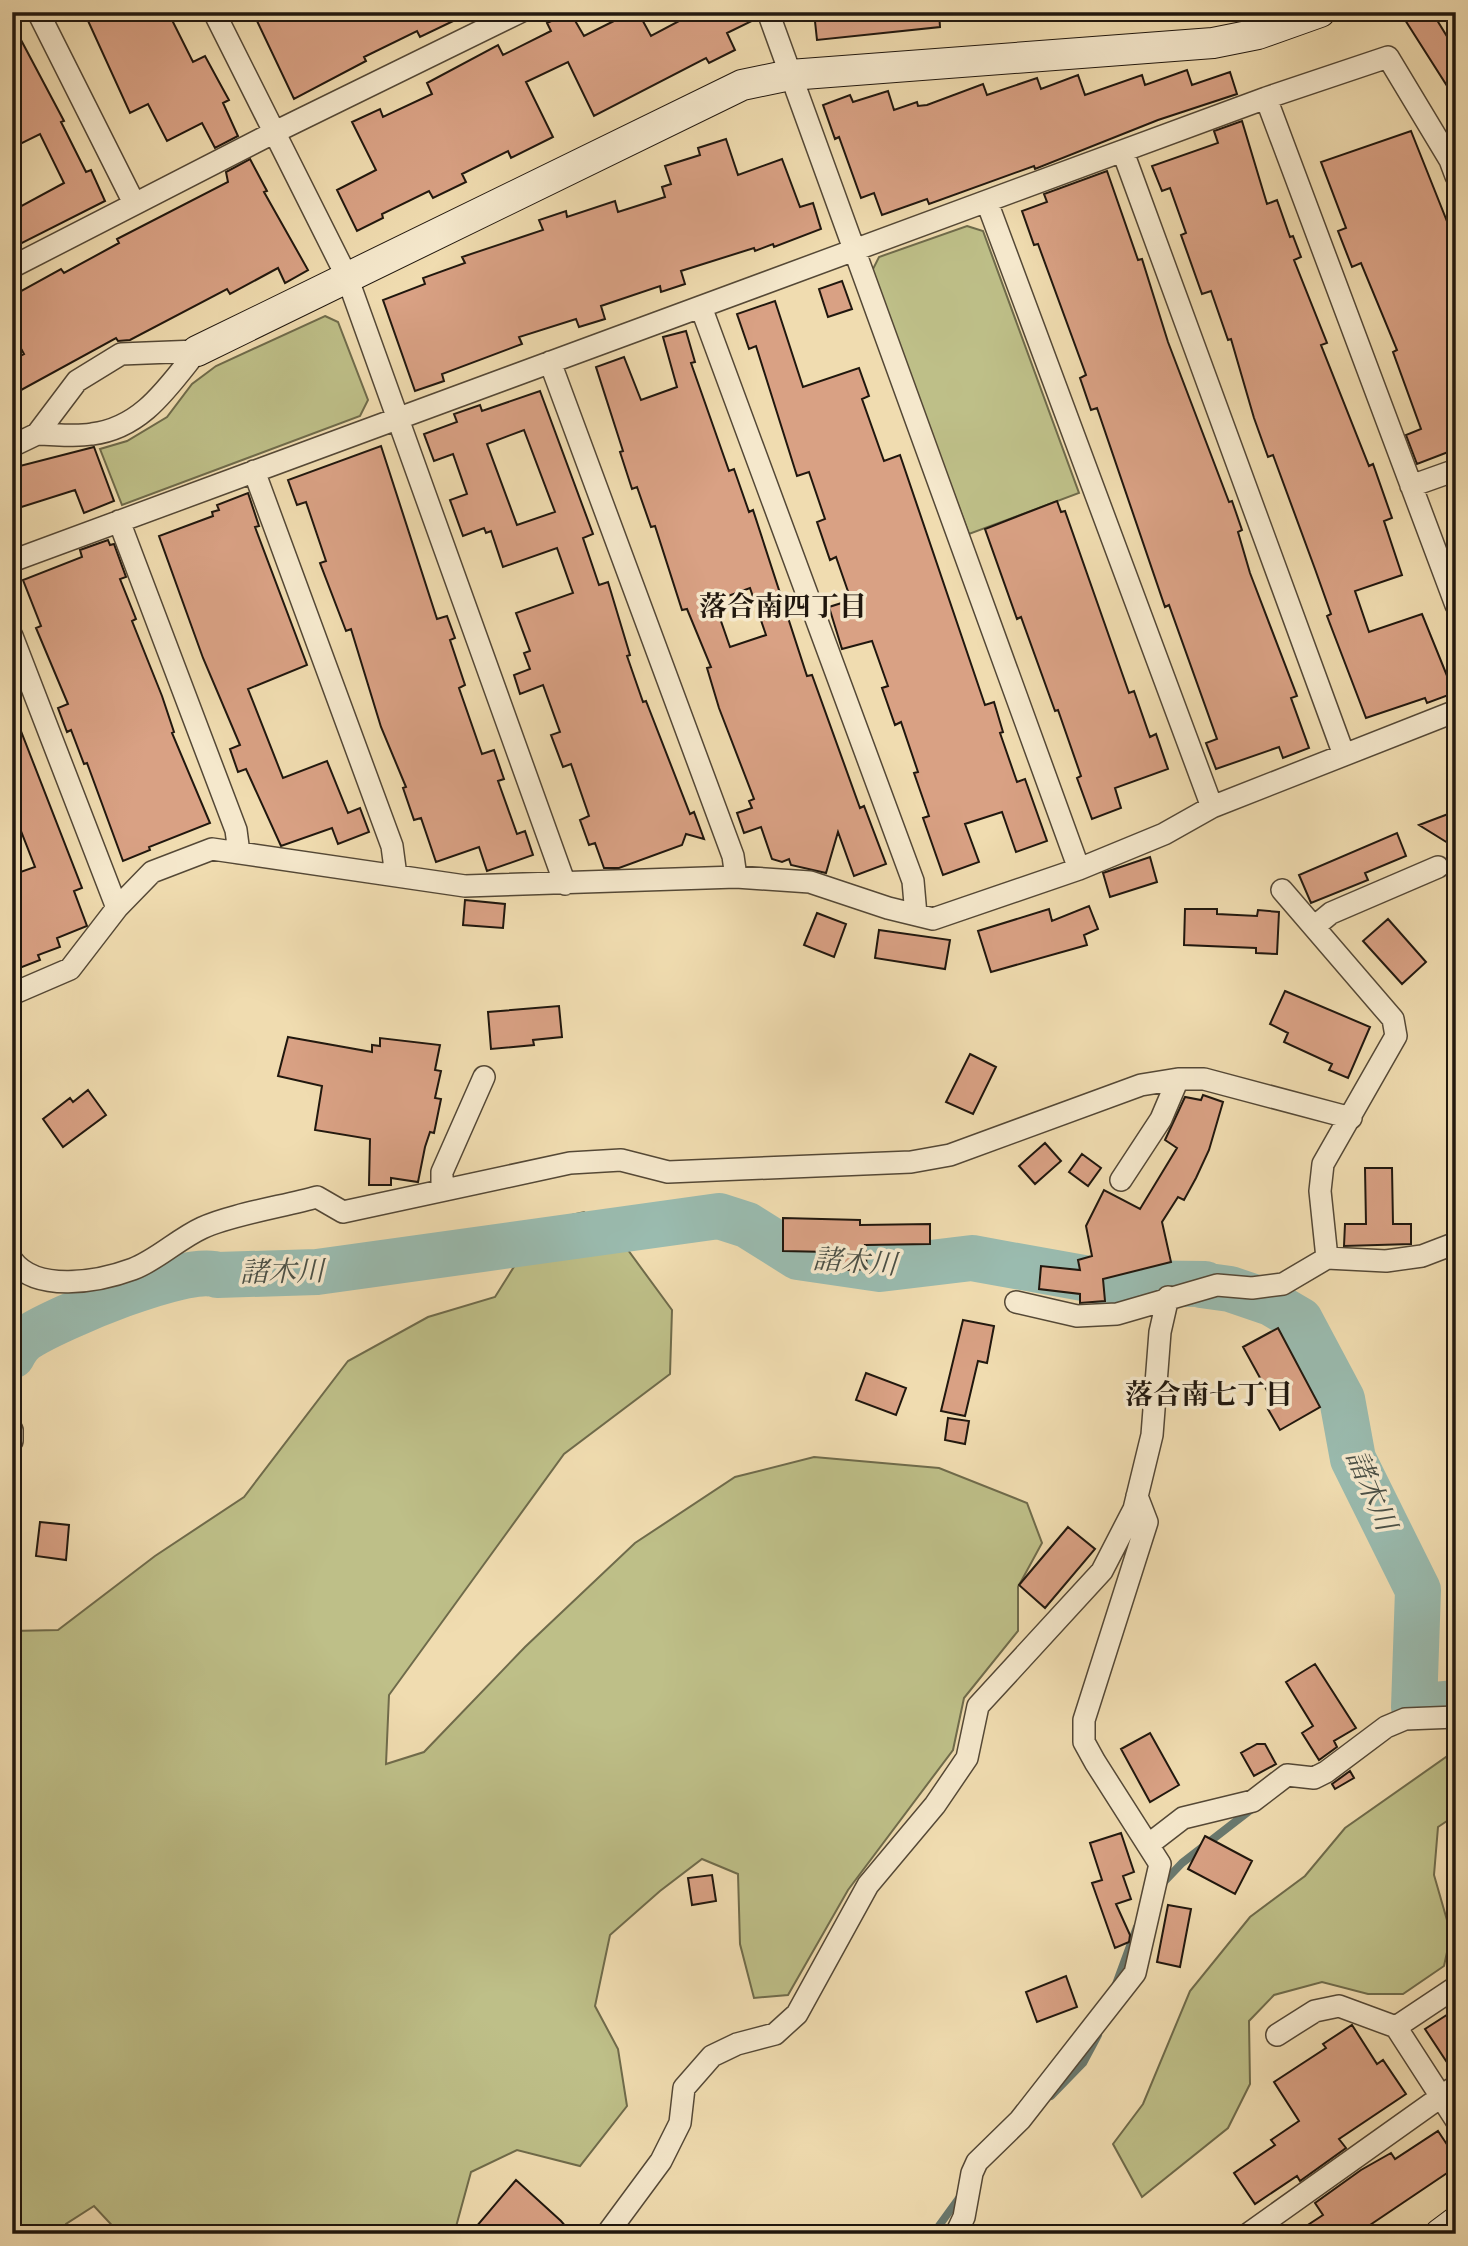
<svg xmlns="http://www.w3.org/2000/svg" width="1468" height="2246" font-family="'IM FELL DW Pica','Noto Serif JP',serif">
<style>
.green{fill:#bebf88;stroke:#6f6b4b;stroke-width:2}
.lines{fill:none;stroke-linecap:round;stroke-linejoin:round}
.stream{stroke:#69796f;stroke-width:8}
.river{stroke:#9abbaf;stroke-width:46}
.building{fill:#d9a184;stroke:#20170e;stroke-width:2;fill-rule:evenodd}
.street-casing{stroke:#544836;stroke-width:24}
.secondary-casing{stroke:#20170e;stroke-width:32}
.street{stroke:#f5e8cc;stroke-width:21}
.secondary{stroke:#f5e8cc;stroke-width:30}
.labels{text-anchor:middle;stroke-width:7;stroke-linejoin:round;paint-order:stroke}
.neighbourhood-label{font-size:28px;font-weight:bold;fill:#20170e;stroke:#f5e8cc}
.water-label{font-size:28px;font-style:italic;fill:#4b5046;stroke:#f5e8cc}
</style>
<rect width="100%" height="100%" fill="#f0dcb0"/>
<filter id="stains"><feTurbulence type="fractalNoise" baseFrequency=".00286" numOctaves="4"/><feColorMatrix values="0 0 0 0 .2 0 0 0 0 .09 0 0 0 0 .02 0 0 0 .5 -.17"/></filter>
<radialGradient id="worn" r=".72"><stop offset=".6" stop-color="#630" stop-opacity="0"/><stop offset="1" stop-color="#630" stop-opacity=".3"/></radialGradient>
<path class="green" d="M 967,226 L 983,231 L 1079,493 L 969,534 L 871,273 L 879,257 Z
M 325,316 L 338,322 L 368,400 L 360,416 L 122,505 L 100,449 L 127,441 L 167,417 L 192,384 L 216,366 Z
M 584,1212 L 625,1246 L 672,1310 L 670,1374 L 564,1454 L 389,1695 L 386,1764 L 424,1752 L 525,1647 L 635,1543 L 735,1477 L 814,1457 L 939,1468 L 1027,1503 L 1042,1543 L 1018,1587 L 1018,1631 L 964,1698 L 953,1750 L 848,1890 L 788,1995 L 754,1998 L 740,1944 L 738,1874 L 702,1859 L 660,1891 L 610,1935 L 595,2006 L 618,2049 L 627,2106 L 580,2166 L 517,2150 L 471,2172 L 454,2234 L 120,2234 L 94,2206 L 66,2224 L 63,2234 L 12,2234 L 12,1631 L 58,1630 L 155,1556 L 244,1497 L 348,1361 L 428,1317 L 495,1297 L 542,1222 Z
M 1456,1750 L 1456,1815 L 1438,1827 L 1434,1875 L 1451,1934 L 1444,1966 L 1403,1994 L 1368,1994 L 1322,1982 L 1274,1995 L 1249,2021 L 1250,2084 L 1228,2128 L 1142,2197 L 1113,2144 L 1143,2104 L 1190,1991 L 1250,1917 L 1305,1876 L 1345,1828 Z"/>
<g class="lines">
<path class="stream" d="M 1161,1885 L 1182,1863 L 1253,1808
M 1115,1987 L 1137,1927
M 1051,2096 L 1083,2063 L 1098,2035
M 933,2234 L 962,2194"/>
<path class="river" d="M 12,1356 C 17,1347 21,1341 30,1336 C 58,1318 188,1263 217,1275 L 317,1272 L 719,1216 L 747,1225 L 798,1257 L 880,1269 L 972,1258 L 1111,1283 L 1205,1284 L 1201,1285 L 1230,1289 L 1271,1303 L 1300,1320 L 1342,1399 L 1353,1459 L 1418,1590 L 1414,1707 L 1456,1703"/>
</g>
<path class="building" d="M 84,12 L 168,12 L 193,62 L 205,56 L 218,80 L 229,100 L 223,103 L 238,136 L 215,148 L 202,123 L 167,141 L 148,104 L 130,113 Z
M 275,12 L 472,12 L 420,37 L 417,31 L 364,57 L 366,61 L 294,99 L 257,21 Z
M 570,12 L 584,36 L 618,19 L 614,12 L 638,12 L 651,36 L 696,12 L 755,12 L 756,19 L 727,33 L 735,50 L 709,63 L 706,58 L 594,116 L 568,62 L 526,82 L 553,137 L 511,158 L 508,151 L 462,174 L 466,182 L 433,198 L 429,191 L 382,214 L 383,218 L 357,231 L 337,190 L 376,170 L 352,122 L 380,109 L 383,117 L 432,94 L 427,83 L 498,45 L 503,55 L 551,31 L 547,23 Z
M 814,12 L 939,12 L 940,27 L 817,40 Z
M 1400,12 L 1432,12 L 1448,38 L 1456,33 L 1456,100 Z
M 12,23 L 64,121 L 61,122 L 86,172 L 91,170 L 105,201 L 20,244 L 12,227 L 12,211 L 64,183 L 40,134 L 12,148 Z
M 1187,70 L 1192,85 L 1230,72 L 1237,94 L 1158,120 L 1035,169 L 1034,166 L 929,204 L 927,199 L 882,215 L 874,193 L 861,198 L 839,137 L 835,139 L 823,105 L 850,95 L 853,102 L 888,91 L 894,110 L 917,102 L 918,106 L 927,105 L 983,84 L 987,95 L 1037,78 L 1041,89 L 1078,75 L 1085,95 L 1142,75 L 1145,85 Z
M 1242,121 L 1267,204 L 1277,200 L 1290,237 L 1293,236 L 1301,257 L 1294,260 L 1327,343 L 1321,345 L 1369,466 L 1373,464 L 1392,518 L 1384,521 L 1402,575 L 1355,591 L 1369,632 L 1422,614 L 1454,693 L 1427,703 L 1425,698 L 1366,718 L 1327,616 L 1331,614 L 1315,569 L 1273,455 L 1268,457 L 1254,418 L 1231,339 L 1228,340 L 1211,291 L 1202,294 L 1181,235 L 1186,233 L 1170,188 L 1162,191 L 1152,166 L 1218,143 L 1214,131 Z
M 1411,131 L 1456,244 L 1456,449 L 1417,464 L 1406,435 L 1421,429 L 1393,352 L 1397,350 L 1361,263 L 1352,267 L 1338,231 L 1346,228 L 1321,162 Z
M 726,139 L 738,175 L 782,159 L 800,207 L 813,203 L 821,229 L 774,247 L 773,244 L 755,251 L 754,248 L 681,271 L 685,284 L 661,292 L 660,286 L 601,306 L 605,319 L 579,327 L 576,319 L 519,337 L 522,344 L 442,374 L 444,381 L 415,391 L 383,300 L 425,284 L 423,278 L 465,263 L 462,257 L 543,230 L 539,220 L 566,211 L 567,217 L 615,201 L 618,212 L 665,197 L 662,187 L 671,184 L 665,166 L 700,155 L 698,148 Z
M 250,159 L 267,191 L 264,192 L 308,270 L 285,283 L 278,268 L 230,294 L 227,289 L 130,340 L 118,341 L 116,338 L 12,395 L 12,360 L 24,354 L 12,332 L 12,296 L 61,269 L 64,273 L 119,243 L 117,239 L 228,182 L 226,172 Z
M 1107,171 L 1138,260 L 1142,259 L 1168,342 L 1229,502 L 1232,501 L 1242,530 L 1238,532 L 1250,573 L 1297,696 L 1291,698 L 1309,748 L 1283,758 L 1279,747 L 1216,769 L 1206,743 L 1217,739 L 1169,605 L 1165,607 L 1097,408 L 1091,410 L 1080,378 L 1086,375 L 1038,244 L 1034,245 L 1022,211 L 1047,202 L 1044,194 Z
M 842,281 L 852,309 L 828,317 L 819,289 Z
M 775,301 L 803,387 L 859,368 L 869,396 L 862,399 L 884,461 L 900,455 L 985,705 L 994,702 L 1003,732 L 1000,733 L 1017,782 L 1025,779 L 1047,841 L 1016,852 L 1002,812 L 965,824 L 979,862 L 943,875 L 923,818 L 929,816 L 914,773 L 918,772 L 901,722 L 895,725 L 882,688 L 888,686 L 872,641 L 842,649 L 829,607 L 851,600 L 836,557 L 830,560 L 817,522 L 825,519 L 809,472 L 797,476 L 756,346 L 749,349 L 737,314 Z
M 686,331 L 695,362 L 691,363 L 729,471 L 734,469 L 749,512 L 753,510 L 807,676 L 812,675 L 860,808 L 864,806 L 886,864 L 854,876 L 838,832 L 826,873 L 791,865 L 789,859 L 782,862 L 772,859 L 761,827 L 744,833 L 737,813 L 752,808 L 749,801 L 754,799 L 719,708 L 707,668 L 711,667 L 687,609 L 682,610 L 655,526 L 651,527 L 637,487 L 632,489 L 620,452 L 623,451 L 596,367 L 624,357 L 641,400 L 677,387 L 663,337 ZM 750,588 L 766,635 L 730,647 L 714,601 Z
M 540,391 L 593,534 L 583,538 L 599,585 L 608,582 L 630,655 L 627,656 L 643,702 L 646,701 L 690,814 L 694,812 L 704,839 L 686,834 L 682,845 L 619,868 L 604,868 L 595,843 L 589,845 L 580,820 L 589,816 L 571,764 L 563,767 L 551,735 L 560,732 L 543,685 L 520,694 L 514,675 L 530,669 L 524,653 L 530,651 L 516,613 L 573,593 L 557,548 L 503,567 L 491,531 L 486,533 L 484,528 L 463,536 L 450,500 L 467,494 L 453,454 L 434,461 L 424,434 L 457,422 L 454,414 L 480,405 L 482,411 ZM 524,430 L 555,512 L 517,525 L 487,444 Z
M 381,446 L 437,619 L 447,616 L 455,638 L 450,640 L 465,685 L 459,688 L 482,754 L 494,750 L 504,779 L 498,781 L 517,834 L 525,831 L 533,855 L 487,871 L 479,847 L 436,862 L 421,818 L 414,820 L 403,788 L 406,787 L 381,727 L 351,629 L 346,631 L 320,563 L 326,561 L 306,502 L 297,505 L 288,480 Z
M 94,447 L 114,501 L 84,513 L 75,490 L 12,510 L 12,468 Z
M 248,493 L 259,526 L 255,527 L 307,665 L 248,689 L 283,778 L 327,761 L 348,813 L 360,808 L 369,832 L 338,844 L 332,828 L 281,846 L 246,769 L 238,772 L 230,749 L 240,745 L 203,658 L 159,536 L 213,516 L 212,512 L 219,510 L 217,505 Z
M 1057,501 L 1061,512 L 1065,511 L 1129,693 L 1134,691 L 1150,737 L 1156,734 L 1168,769 L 1115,788 L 1121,808 L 1092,819 L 1077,778 L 1081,776 L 1058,710 L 1055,711 L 1021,617 L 1017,619 L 985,529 Z
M 108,540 L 110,545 L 114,544 L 126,577 L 120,579 L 136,619 L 132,621 L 162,696 L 174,732 L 172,733 L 210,823 L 149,847 L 150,850 L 123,861 L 87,763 L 84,764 L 71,730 L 67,732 L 58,708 L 68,704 L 36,628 L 41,626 L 23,580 L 82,557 L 80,550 Z
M 12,708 L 82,888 L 74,891 L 87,926 L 57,938 L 60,947 L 38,955 L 40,960 L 17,969 L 12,956 L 12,875 L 35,867 L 12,808 Z
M 1456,811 L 1456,848 L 1419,825 Z
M 1397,833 L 1406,856 L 1365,873 L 1368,880 L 1311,903 L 1299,875 Z
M 1150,857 L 1157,882 L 1110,897 L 1103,873 Z
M 465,900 L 505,904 L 503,928 L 463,925 Z
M 1089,906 L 1098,929 L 1084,935 L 1087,945 L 991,972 L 978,931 L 1049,909 L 1052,921 Z
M 1185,909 L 1217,909 L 1217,914 L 1257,916 L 1258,910 L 1279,912 L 1277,954 L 1256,953 L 1256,948 L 1184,945 Z
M 817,913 L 846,924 L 834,957 L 804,945 Z
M 1388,919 L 1426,962 L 1402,984 L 1363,941 Z
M 879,930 L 950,940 L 945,969 L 875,958 Z
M 1285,991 L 1370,1027 L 1348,1078 L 1329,1070 L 1332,1064 L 1284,1042 L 1288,1033 L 1270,1024 Z
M 559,1006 L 562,1037 L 533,1040 L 534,1045 L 491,1049 L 488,1012 Z
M 288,1037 L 372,1052 L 372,1045 L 380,1046 L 380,1038 L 440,1045 L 435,1070 L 441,1071 L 435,1098 L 441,1099 L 434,1133 L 430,1132 L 425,1147 L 418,1182 L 391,1178 L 391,1185 L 369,1185 L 370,1139 L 315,1130 L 322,1086 L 278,1076 Z
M 970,1054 L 996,1067 L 973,1114 L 946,1102 Z
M 88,1090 L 106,1115 L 63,1147 L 43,1119 L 70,1098 L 73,1102 Z
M 1203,1095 L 1223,1102 L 1209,1150 L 1196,1178 L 1184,1200 L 1178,1197 L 1162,1222 L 1171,1262 L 1103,1279 L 1105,1301 L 1080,1303 L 1080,1294 L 1039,1289 L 1041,1266 L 1080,1270 L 1078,1260 L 1092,1256 L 1086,1226 L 1104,1190 L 1140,1209 L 1177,1148 L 1165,1140 L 1185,1097 L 1201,1100 Z
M 1045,1143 L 1061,1161 L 1035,1184 L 1019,1166 Z
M 1082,1154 L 1101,1168 L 1088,1186 L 1069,1172 Z
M 1365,1168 L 1392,1168 L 1393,1224 L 1411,1224 L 1411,1244 L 1344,1246 L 1345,1224 L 1366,1224 Z
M 783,1218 L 860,1220 L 860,1225 L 930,1224 L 930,1244 L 865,1245 L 867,1269 L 830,1271 L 829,1252 L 783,1251 Z
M 963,1320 L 994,1326 L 987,1363 L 978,1361 L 965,1416 L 941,1411 Z
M 1278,1328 L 1320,1407 L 1280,1430 L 1268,1409 L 1275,1405 L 1243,1347 Z
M 866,1373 L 906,1388 L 896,1415 L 856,1400 Z
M 948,1418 L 969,1421 L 965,1444 L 945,1440 Z
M 40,1522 L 69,1525 L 66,1560 L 36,1556 Z
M 1068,1527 L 1095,1549 L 1045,1608 L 1019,1585 Z
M 1315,1664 L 1356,1728 L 1334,1741 L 1337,1747 L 1319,1760 L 1302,1733 L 1313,1726 L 1286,1682 Z
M 1150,1733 L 1179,1785 L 1150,1802 L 1121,1749 Z
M 1257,1744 L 1265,1744 L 1276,1764 L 1254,1776 L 1241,1753 Z
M 1350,1771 L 1354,1778 L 1335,1789 L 1332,1784 Z
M 1121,1833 L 1134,1872 L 1123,1876 L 1131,1899 L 1116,1904 L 1130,1935 L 1129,1942 L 1115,1948 L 1092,1883 L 1102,1880 L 1090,1843 Z
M 1205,1836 L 1252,1861 L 1235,1894 L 1188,1869 Z
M 712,1875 L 716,1901 L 692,1905 L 688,1878 Z
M 1168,1905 L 1191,1909 L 1180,1967 L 1157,1962 Z
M 1066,1976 L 1077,2007 L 1037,2022 L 1026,1992 Z
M 1456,2009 L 1456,2073 L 1454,2073 L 1425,2029 Z
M 1352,2025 L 1377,2064 L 1383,2060 L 1406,2094 L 1339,2139 L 1346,2148 L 1300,2181 L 1297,2176 L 1255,2204 L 1234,2173 L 1275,2145 L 1271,2140 L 1299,2121 L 1274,2082 L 1326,2048 L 1323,2044 Z
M 1438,2131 L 1456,2158 L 1456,2167 L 1370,2225 L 1376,2234 L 1294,2234 L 1323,2215 L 1315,2203 L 1361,2170 L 1391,2153 L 1395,2159 Z
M 516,2180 L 561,2221 L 572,2234 L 470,2234 Z"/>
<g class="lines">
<defs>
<path id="street" d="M 38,12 L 134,203
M 214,12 L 347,277 L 565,884
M 768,12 L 1079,869
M 1266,98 L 1456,605
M 1123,152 L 1344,755
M 987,202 L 1212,807
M 12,267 L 275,132 L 520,12
M 701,307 L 913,881 L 916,915
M 550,362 L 733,856 L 736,877
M 37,434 C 55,434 74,437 92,434 C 142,428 168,387 197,351
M 12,446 L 37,434 L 77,381 L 121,354 L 197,351
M 254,471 L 392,846 L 396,876
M 1411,486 L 1456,470
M 119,521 L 236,830 L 239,853
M 12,561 L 1266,98 L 1388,57 L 1450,160 L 1456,176
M 12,636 L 117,908
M 1282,890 L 1393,1019 L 1396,1036 L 1323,1164 L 1320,1191 L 1327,1258
M 1314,927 L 1331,913 L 1438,867
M 12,994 L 70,969 L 117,908 L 152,872 L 212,849 L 465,886 L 736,877 L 810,882 L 888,908 L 933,919 L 1079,869 L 1164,834 L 1212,807 L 1456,711
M 1121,1180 L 1161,1119 L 1178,1079
M 442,1190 L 442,1172 L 484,1077
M 12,1260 C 36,1293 98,1282 133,1269 C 157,1260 178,1239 202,1228 C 229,1215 285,1206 317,1197 L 343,1212 L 570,1163 L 621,1160 L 668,1172 L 911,1162 L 950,1155 L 1141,1085 L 1178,1079 L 1204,1079 L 1351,1118
M 1016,1302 L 1077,1316 L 1117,1314 L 1217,1285 L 1252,1288 L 1283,1284 L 1327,1258 L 1386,1261 L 1422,1256 L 1456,1243
M 12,1430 L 12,1441
M 1148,1845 L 1183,1818 L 1253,1801 L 1287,1775 L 1314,1778 L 1326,1772 L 1386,1727 L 1405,1719 L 1456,1717
M 1396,2027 L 1456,1987
M 1277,2035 L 1315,2011 L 1339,2006 L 1396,2027 L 1456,2120
M 607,2234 L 661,2161 L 680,2123 L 684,2088 L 712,2056 L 737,2044 L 775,2034 L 797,2014 L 868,1885 L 935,1805 L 967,1758 L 978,1706 L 1102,1571 L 1134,1509 L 1152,1435 L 1160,1332 L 1168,1297
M 956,2234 L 964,2217 L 972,2173 L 977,2162 L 1020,2120 L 1135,1973 L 1160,1864 L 1095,1762 L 1084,1742 L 1084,1720 L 1147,1522 L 1137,1496
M 1248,2234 L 1456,2086"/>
<path id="secondary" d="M 197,351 L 742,85 L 790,75 L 1213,43 L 1258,34 L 1320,12
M 1440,2234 L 1456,2222"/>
</defs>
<use href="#street" class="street-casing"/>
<use href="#secondary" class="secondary-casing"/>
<use href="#street" class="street"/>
<use href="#secondary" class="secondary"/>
</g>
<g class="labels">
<g class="neighbourhood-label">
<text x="783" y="616">落合南四丁目</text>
<text x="1209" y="1404">落合南七丁目</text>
</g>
<g class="water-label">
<text transform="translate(855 1261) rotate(4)" y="10">諸木川</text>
<text transform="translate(282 1271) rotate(-1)" y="10">諸木川</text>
<text transform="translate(1372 1490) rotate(67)" y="10">諸木川</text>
</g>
</g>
<rect width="1468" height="2246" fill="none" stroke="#f0dcb0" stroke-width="42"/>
<rect x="14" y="14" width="1440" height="2218" fill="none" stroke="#20170e" stroke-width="3.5"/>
<rect x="21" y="21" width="1426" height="2204" fill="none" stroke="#20170e" stroke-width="2"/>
<rect width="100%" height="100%" filter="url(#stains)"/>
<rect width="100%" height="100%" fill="url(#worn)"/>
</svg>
